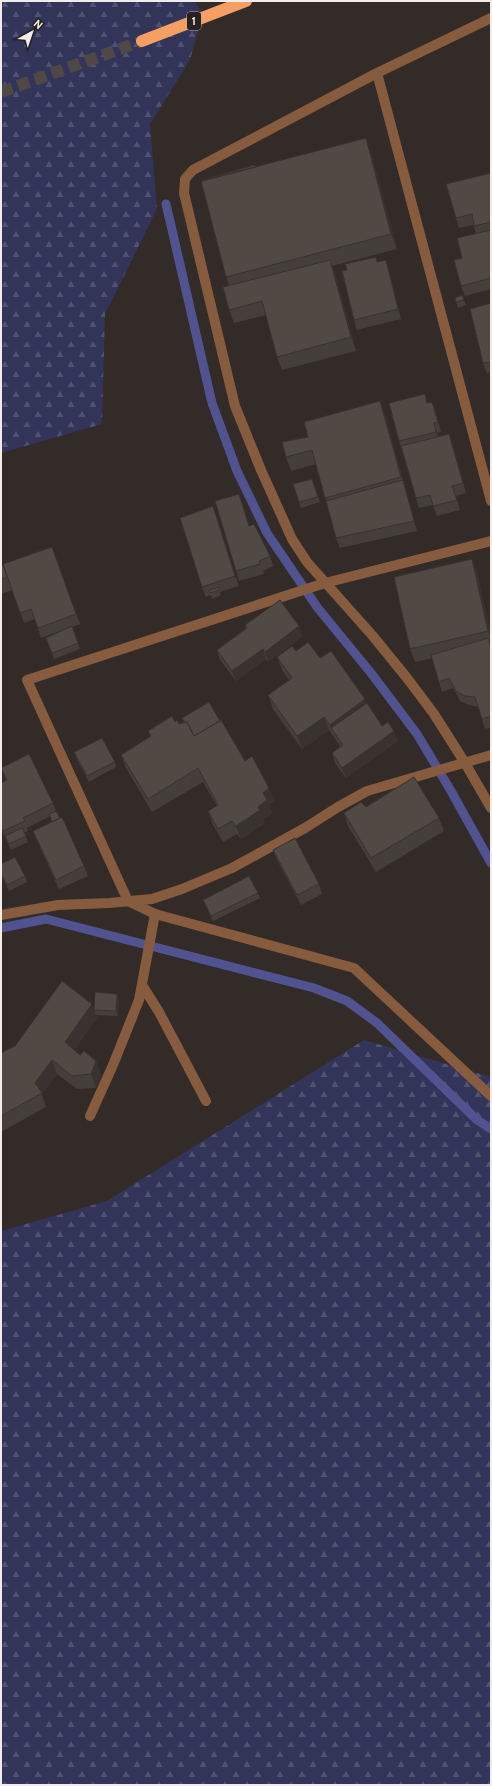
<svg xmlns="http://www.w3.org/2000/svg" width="492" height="1786" font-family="Overpass,sans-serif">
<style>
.forest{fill:url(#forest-firs)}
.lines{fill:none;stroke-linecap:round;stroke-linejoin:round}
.stream{stroke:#515391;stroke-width:9}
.highway-tunnel{stroke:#4f4844;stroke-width:12;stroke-dasharray:12 6;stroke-linecap:butt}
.lane{stroke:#875b3e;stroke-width:10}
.street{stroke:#875b3e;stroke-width:10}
.highway{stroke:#f59f65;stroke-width:12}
.wall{fill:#453f3a}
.shaded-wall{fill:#383330}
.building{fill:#504944;stroke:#383330}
.labels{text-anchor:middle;stroke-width:4;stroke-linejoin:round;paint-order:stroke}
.shield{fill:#28211d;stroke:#b5b0ad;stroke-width:1}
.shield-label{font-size:11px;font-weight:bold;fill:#f2edeb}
</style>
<defs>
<pattern id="forest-firs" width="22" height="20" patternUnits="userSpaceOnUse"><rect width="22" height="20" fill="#32345a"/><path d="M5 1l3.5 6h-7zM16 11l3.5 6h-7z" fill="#505272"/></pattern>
</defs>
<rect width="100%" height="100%" fill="#322b27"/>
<path class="forest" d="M 1,1 L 194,1 L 203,13 L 190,60 L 150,124 L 157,209 L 105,314 L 102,424 L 1,453 Z
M 364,1040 L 491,1077 L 491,1785 L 1,1785 L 1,1231 L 107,1201 Z"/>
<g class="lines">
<path class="stream" d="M 166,204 L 212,403 L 237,471 L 267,533 L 317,607 L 371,673 L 417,734 L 451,791 L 491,863
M 1,928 L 46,919 L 314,988 L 347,1001 L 377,1023 L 476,1119 L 491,1129"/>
<path class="highway-tunnel" d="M 1,92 L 142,41"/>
<path class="lane" d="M 142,985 L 159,1012 L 206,1101
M 90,1116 L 113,1065 L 139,1000 L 155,914"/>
<path class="street" d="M 491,18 L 377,73 L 193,170 L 185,179 L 184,193 L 235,406 L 261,470 L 292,539 L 307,562 L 372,635 L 407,678 L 434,714 L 465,763 L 491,808
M 377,73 L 491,501
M 491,541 L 325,583 L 27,680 L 128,901 L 155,914 L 354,968 L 491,1096
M 1,915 L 58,905 L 109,903 L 152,899 L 182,889 L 232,868 L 305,828 L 338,807 L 367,791 L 491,755"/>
<path class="highway" d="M 142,41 L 246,1"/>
</g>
<path class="wall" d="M 371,153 L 397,249 L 332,266 L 335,273 L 356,351 L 282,370 L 277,357 L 266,315 L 234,323 L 229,310 L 229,285 L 226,277 L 256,167 Z
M 491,173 L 491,289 L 465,296 L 461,286 L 462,258 L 476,233 L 473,225 L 459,228 L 456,218 Z
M 386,260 L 389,270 L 401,319 L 357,330 L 354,320 L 378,262 Z
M 462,295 L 466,305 L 458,308 L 455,298 Z
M 491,303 L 491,372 L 487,373 L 483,363 Z
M 428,403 L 436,411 L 441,432 L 437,433 L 438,437 L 453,444 L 466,493 L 456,496 L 460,510 L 437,516 L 433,505 L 419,508 L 416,498 L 402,451 L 399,441 Z
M 385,415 L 417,531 L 340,548 L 336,538 L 316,464 L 291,471 L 286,457 L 308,437 Z
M 312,479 L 320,502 L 301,508 L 293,484 Z
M 239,494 L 249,526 L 270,556 L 273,566 L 263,571 L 264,574 L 239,581 L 236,571 Z
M 213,506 L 239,586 L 220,592 L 221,595 L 212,599 L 211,595 L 206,597 L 202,587 Z
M 52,547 L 80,624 L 72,627 L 80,649 L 54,659 L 46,638 L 69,628 L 41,638 L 35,619 L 24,623 L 12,590 L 1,594 L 1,566 Z
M 472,559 L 477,572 L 491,636 L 491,727 L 485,729 L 478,707 L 469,705 L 460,701 L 453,688 L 442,692 L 439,682 L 432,658 L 415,662 L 410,649 Z
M 245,625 L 303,636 L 268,662 L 266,659 L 236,681 L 220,660 L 217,650 L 246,628 Z
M 296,651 L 320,658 L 367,703 L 382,726 L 398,741 L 346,778 L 335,763 L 332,753 L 340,746 L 329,730 L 302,749 L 273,709 L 268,695 L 289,680 L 282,670 L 277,657 Z
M 182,718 L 220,721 L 245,761 L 269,788 L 274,801 L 269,805 L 272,814 L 263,819 L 265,823 L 241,839 L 237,834 L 223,842 L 213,825 L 208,811 L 217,806 L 203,782 L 152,812 L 126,768 L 121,755 L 150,737 L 148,731 L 184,723 Z
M 74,752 L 115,762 L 116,767 L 89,782 L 76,758 Z
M 1,768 L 53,803 L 57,813 L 84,866 L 88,876 L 59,889 L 37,841 L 33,831 L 52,822 L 50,816 L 27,828 L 28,831 L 24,833 L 28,842 L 11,850 L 1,829 L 1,783 L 6,781 Z
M 366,807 L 439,818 L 444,831 L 376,872 L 348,826 L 344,813 Z
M 273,850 L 319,884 L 322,894 L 301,905 L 277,860 Z
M 1,864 L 25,876 L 27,882 L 9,891 L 1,875 Z
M 258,893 L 260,898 L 213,921 L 203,900 Z
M 119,999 L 118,1016 L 96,1015 L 97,1018 L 74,1050 L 80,1055 L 96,1061 L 101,1075 L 96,1088 L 77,1089 L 57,1074 L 42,1094 L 46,1107 L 1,1132 L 1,1053 L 94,1009 Z"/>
<path class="shaded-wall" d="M 366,138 L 371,153 L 397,249 L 391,234 Z
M 330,260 L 335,273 L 356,351 L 351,337 Z
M 386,260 L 389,270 L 401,319 L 398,309 Z
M 380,401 L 385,415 L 417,531 L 414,521 Z
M 432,402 L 436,411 L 441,432 Z
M 434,423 L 437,433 L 439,442 L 436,432 Z
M 449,434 L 453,444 L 466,493 L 463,483 Z
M 239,494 L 243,504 L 252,536 L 249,526 Z
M 213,506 L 216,516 L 239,586 L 235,576 Z
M 472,559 L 477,572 L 491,636 L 491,639 L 488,631 Z
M 299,626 L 303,636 L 268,662 L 265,652 Z
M 263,649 L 266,659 L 236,681 L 232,671 Z
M 365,699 L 370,713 L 331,728 L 330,725 Z
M 324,717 L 329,730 L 302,749 L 297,736 Z
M 394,731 L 398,741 L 346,778 L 342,768 Z
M 269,788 L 274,801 L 269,805 L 272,814 L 263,819 L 265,823 L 241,839 L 236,826 L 258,807 L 263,793 Z
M 117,994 L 119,999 L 118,1016 L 116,1011 Z
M 92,1004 L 97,1018 L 70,1055 L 65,1042 Z
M 52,1060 L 57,1074 L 42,1094 L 35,1083 Z
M 96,1061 L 101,1075 L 96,1088 L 91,1074 Z"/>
<path class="building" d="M 366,138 L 391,234 L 226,277 L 201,181 Z
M 255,165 L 256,167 L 202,181 L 202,180 Z
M 491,173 L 491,222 L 474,226 L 472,214 L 456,218 L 446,184 Z
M 491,230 L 491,278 L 461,286 L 454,260 L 462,258 L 457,238 Z
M 376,257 L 377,262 L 386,260 L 398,309 L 354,320 L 342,271 L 347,270 L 345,264 Z
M 330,260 L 351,337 L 277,357 L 262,301 L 229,310 L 223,287 Z
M 462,295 L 464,300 L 456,302 L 455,298 Z
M 491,303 L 491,362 L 483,363 L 470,309 Z
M 425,394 L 427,403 L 432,402 L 438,422 L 434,423 L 436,432 L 399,441 L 389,403 Z
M 380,401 L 401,477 L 325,498 L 312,450 L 286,457 L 282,442 L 308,437 L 304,422 Z
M 449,434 L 463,483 L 452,486 L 457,500 L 433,506 L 430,495 L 416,498 L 401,446 Z
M 312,479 L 318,497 L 299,502 L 293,484 Z
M 403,480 L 414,521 L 336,538 L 326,501 Z
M 239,494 L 249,526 L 254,524 L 270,556 L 259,561 L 260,564 L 236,571 L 215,501 Z
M 213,506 L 235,576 L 202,587 L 180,518 Z
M 52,547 L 76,614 L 38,628 L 31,609 L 20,613 L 3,564 Z
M 472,559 L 488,631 L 410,649 L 394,577 Z
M 3,565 L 7,577 L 1,579 L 1,566 Z
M 219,587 L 219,590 L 210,593 L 209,590 Z
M 280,600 L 299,626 L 265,652 L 263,649 L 232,671 L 217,650 L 247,628 L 245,625 Z
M 72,626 L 78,643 L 52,653 L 46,638 Z
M 488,638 L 491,648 L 491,716 L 482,719 L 475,697 L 465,696 L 456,691 L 449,678 L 439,682 L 431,655 Z
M 308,642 L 320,658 L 331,651 L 365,699 L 330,725 L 324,717 L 297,736 L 268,695 L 292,678 L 277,657 L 292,646 L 296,651 Z
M 209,702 L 220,721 L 194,736 L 187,722 L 185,722 L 182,718 Z
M 367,703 L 382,726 L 388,722 L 394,731 L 342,768 L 332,753 L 343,745 L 331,728 Z
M 172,716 L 175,722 L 177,720 L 179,724 L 187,722 L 194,736 L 221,720 L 245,761 L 252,756 L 269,788 L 263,793 L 267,800 L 258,807 L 260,810 L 236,826 L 232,821 L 218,829 L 208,811 L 218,805 L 198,768 L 148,799 L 121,755 L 151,736 L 148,731 Z
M 102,738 L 115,762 L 87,776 L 74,752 Z
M 29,754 L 53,803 L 23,818 L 25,821 L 3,831 L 1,827 L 1,783 L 7,780 L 1,768 Z
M 414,777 L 439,818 L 371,858 L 344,813 L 361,802 L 366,807 Z
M 56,811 L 60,818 L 52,822 L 49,814 Z
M 62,817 L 84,866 L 56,880 L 33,831 Z
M 22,828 L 26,836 L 9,844 L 5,836 Z
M 295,838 L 319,884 L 297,895 L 273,850 Z
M 15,857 L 25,876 L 7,885 L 1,873 L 1,864 Z
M 249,876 L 258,893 L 211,916 L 203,900 Z
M 62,981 L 92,1004 L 65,1042 L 80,1055 L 84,1051 L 96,1061 L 91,1074 L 72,1076 L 52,1060 L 35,1083 L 42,1093 L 1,1116 L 1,1053 L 15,1046 Z
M 95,992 L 117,994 L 116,1011 L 94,1010 Z"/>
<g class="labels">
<rect class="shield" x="187" y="12" width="14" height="18" rx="3"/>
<g class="shield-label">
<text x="194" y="25">1</text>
</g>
</g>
<rect width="492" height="1786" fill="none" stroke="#f2edeb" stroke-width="4"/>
<g transform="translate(32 32) rotate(40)" stroke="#28211d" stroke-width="3" paint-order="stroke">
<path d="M0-3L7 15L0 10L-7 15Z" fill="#f2edeb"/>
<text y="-6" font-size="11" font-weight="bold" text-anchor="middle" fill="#f2edeb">N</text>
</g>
</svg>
